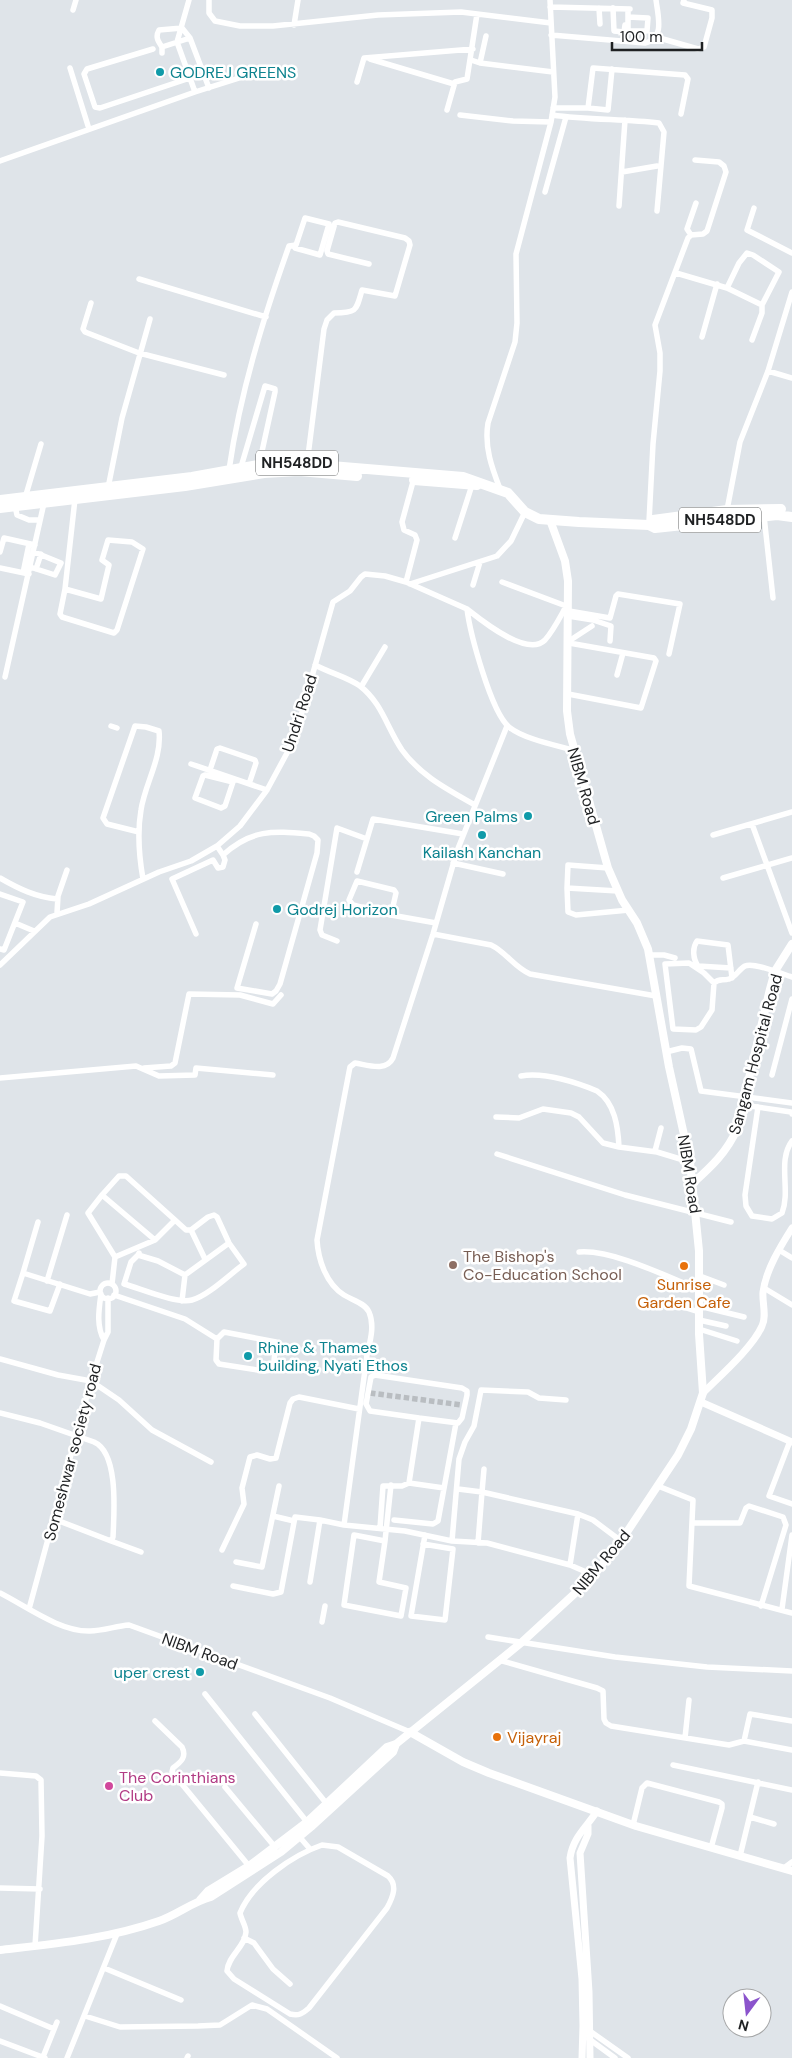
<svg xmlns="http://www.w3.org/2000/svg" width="792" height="2058" font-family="'DM Sans',sans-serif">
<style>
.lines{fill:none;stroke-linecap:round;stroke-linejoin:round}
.minor-tunnel{stroke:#b9bdc1;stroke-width:5.5;stroke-dasharray:5.5 3;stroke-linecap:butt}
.minor{stroke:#fff;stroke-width:5.5}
.tertiary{stroke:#fff;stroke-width:7}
.secondary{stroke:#fff;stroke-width:8}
.trunk{stroke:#fff;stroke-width:10}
.culture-dot{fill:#0f9aa8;stroke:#fff;stroke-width:2}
.education-dot{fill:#8d6e63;stroke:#fff;stroke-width:2}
.food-dot{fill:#e8710a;stroke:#fff;stroke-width:2}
.hotel-dot{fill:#d1479c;stroke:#fff;stroke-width:2}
.labels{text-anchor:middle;stroke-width:5;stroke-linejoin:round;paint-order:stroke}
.shield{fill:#fff;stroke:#626465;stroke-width:1}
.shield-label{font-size:15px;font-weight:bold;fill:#1f2123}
.culture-label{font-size:16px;fill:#0d838f;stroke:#fff;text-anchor:start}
.street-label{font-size:16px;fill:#1f2123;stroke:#fff}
.education-label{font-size:16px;fill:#785e54;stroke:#fff;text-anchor:start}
.food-label{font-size:16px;fill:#c56008;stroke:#fff}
.hotel-label{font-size:16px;fill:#b23c85;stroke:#fff;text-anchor:start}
</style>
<rect width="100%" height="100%" fill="#dfe4e9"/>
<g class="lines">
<path class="minor-tunnel" d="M 370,1393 L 462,1405"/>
<path class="minor" d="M 189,0 L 177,42 L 195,92
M 209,0 L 209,13 L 215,21 L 240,26 L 273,26 L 378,15 L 461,12 L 551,23
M 550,7 L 630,9
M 599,8 L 600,24
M 613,8 L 614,31 L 624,32 L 625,25
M 73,10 L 76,0
M 628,17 L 648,18 L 647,31 L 628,31 L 628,9
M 294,25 L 298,0
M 182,28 L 190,38 L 209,88
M 551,35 L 645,43 C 665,39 658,16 656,0
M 656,37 L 698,49 L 704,47 L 712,18 L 712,10 L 683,3 L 684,0
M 162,47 C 158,41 155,37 159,30 L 182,28
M 153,49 L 87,69 L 84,74 L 95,107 L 100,108 L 190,78
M 162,53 L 162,47 L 190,38
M 370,59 L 454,84
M 471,60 L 480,63 L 553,72
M 480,63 L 486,36
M 70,68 L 89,129
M 357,82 L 364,58 L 473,49
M 553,108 L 588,108 L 593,68 L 685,75 L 688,79 L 681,114
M 588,108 L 608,110 L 612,69
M 447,110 L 455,82 L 467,79 L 477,14
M 460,115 L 513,121 L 551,122
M 552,115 C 588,120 623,119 659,123 L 664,132 L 657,211
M 0,161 L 195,92 L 261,71
M 622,172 L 657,166
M 545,192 L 566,117
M 619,206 L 625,120
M 754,208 L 747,230 L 792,253
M 691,235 L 687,229 L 696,203
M 676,273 L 727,288
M 139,279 L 266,317
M 91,303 L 83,329 L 85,332 L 139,353 L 224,375
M 702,337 L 717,284
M 752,340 L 762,313 L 762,305 L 727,288 L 739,263 L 747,253 L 753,255 L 779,272 L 762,305
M 768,371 L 792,378
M 307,464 L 324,329 L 327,320 L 334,313 C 357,313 356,311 362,290 L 395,296 L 410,245 L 409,241 L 405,238 L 338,222 L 335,223 L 327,251 L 328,254 L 369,264
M 241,467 L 265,386 L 275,389 L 275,392 L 259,465
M 229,470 C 240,393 263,319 289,246 L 296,245 L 305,218 L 329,224 L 320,255 L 295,248 L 294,245
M 108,488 L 122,418 L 150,319
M 500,489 C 492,468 484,447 488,423 L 515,342 L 517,323 L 516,254 L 551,122 L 555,97 L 550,0
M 25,498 L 41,444
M 15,506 L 17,515 L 29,520 L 40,520
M 727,510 L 740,442 L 768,371 L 792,292
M 764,516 L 773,598
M 649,522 L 653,444 L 660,371 L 660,353 L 655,325 L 688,238 L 691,235 L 703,234 L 707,231 L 726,172 L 724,166 L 719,162 L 695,160
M 455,538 L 472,485
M 0,552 L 4,538 L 35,545
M 30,567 L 55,575 L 61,563 L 34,552
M 0,568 L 29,574
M 36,569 L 41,554
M 23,573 L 29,544
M 406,582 L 467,609 C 470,633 491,712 509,727 C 524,739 555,745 573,750
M 502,582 L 566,606
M 410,584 L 497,556 L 511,541 L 525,512
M 473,585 L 480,562
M 65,589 L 60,614 L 62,617 L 114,633 L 117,630 L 143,549 L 132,542 L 108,540 L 102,560 L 109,565 L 101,599 L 65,589 L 75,499
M 467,609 C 481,620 527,658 545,640 C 554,630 561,615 568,603
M 569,611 L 610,618 L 616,596 L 618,594 L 680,604 L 669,654
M 568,616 L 593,620 L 594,618
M 593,620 L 611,626 L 610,641
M 569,641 L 592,626
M 315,665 C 330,673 347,677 360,686 C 382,703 387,728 402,750 C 421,776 447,789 475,805
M 617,675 L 623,653
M 5,677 L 44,503
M 361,687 L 385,647
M 568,694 L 641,708 L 656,661 L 654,658 L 569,643
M 111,726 L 117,728
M 191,764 L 267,790
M 210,770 L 217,749 L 220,748 L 255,760 L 256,763 L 249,784
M 233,782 L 225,806 L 221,808 L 195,798 L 203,776 L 205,775 L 233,782 L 234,779
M 752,824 L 792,933
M 139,832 L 107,824 L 103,818 L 135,726 L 146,727 L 159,731 C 162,759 145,783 141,810 C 137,833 139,856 143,879
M 713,835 L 792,812
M 217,846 L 223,855 C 251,829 273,831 309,834 L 314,836 L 318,840 L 317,853 L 280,984 L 276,991 L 272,994 L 237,988 L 256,924
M 453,863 L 503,874
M 357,872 L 373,819 L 463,834
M 0,878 C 19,889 36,897 57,899
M 723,878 L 792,858
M 567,888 L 568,865 L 608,868
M 618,891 L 567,888 L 568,912 L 576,915 L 629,910
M 0,894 L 23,902 L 4,950 L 0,949
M 57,913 L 58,896 L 67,870
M 391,915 L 396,893 L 394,890 L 357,881 L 349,900 L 353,905 L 391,915 L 436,923
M 15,923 L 34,931
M 196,934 L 172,879 L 213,860 L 218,868 L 223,867 L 225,860 L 223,855
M 433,934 L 491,945 C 506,952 514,967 530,974 L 656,996
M 337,941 L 322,935 L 320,930 L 337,828 L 367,839
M 649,955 L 664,955 L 675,958
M 0,965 L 50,917 L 89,904 L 159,872 L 191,861 L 217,846 L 240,826 L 267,790 L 287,753 L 300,719 L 333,602 L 350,591 L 361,577 L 365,574 L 385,576 L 406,582 L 417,540 L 415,535 L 404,530 L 402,522 L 414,478
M 731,968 L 698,966 C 693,959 692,948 697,941 L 728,945 L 732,978
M 714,983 L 704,973 L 689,963 L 665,964 L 673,1029 L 696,1030 L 701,1027 L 712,1010 L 714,983 C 719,978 723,981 729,979 C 736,977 739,969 745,966 C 754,962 782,974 792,977
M 666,1052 L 682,1048 L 691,1049 L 701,1091 L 792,1103
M 144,1068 L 171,1066 L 175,1063 L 189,994 L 240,995 L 273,1004 L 281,995
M 772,1075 L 792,999
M 521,1076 C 545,1072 575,1082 597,1091 C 615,1103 618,1127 619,1147 L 657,1152 L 690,1162
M 0,1078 L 136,1066 L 159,1076 L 195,1075 L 196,1068 L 273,1075
M 744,1105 L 791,1112 L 792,1114
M 758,1107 L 745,1195 L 746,1206 L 752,1216 L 772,1219 L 782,1213 C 791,1190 777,1161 792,1141
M 496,1117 L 519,1118 L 543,1109 L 571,1113 L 579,1117 L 603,1143 L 619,1147
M 655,1151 L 661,1128
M 497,1154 L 625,1195 L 731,1222
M 102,1195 L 119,1176 L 126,1176 L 175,1220 L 155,1240 L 115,1257
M 175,1220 L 186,1230 L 191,1230 L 205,1259
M 38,1222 L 23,1273 L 90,1294 L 100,1292
M 779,1250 L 792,1258
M 579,1252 C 612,1249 668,1277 700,1290
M 139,1253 L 138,1255 L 158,1261 L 185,1275
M 138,1255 L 131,1262 L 124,1284 C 142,1289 176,1304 192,1300 C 208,1296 230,1274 244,1264 L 229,1243 L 217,1217 L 214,1215 L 208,1217 L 191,1230
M 23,1273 L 14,1301 L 50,1311 L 60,1284
M 700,1276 L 724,1285
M 47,1281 L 67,1215
M100 1291a8 8 0 1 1 16 0a8 8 0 1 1-16 0Z
M 112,1284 L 115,1257 L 88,1213 L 102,1195 L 155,1240
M 764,1288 L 792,1305
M 101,1294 C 99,1309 96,1326 104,1340
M 114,1295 L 185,1319 L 217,1339
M 182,1301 L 185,1275 L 229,1243
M 664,1301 L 699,1312
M 699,1306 L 744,1317
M 699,1320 L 726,1326
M 699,1329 L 737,1341
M 224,1332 L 276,1342 L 273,1370 L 264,1371 L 219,1364 L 216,1360 L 217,1339 Z
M 0,1359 L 58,1375 L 91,1381 L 119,1400 L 152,1430 L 211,1462
M 0,1413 L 40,1423 L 94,1442 C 119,1453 114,1513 113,1537 L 111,1541 L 54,1519
M 790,1441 L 769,1496 L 792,1504
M 409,1483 L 444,1488
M 658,1486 L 693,1500 L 689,1586 L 792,1613
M 458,1489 L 482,1492 L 484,1469
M 578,1514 L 593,1520 L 621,1541
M 273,1516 L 294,1521
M 394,1520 L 433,1524 L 438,1521 L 456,1423
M 692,1523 L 740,1523 L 746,1508 L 749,1506 L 783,1517 L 786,1525 L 761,1606
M 344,1525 L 367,1355 C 370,1341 375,1326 369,1312 C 365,1303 352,1300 344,1295 C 326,1284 318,1259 317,1240 L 349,1072 L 350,1067 L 355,1063 C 368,1065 386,1072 393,1058 L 433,934 L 457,851 L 507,726
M 380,1528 L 383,1486 L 402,1486 L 409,1483 L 419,1418 L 458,1423 L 462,1418 L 467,1395 L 467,1391 L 462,1388 L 375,1375 L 371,1377 L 366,1404 L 370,1411 L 419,1418
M 111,1541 L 141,1552
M 385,1541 L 379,1582 L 406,1588 L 401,1616 L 344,1605 L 354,1535 L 385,1541 L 391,1485
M 452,1541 L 459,1459 L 465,1442 L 474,1426 L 481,1390 L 528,1392 L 539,1398 L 566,1400
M 478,1543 L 482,1492 L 578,1514 L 570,1565
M 423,1544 L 453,1549 L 445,1620 L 411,1616 L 425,1535
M 222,1550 L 244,1504 L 242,1488 L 250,1457 L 257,1455 L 270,1459 L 276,1458 L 290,1403 L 293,1399 L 299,1397 L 359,1409
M 236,1562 L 262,1567 L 279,1486
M 310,1582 L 320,1520 L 344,1525 L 405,1531 L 452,1541 L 487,1543 L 570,1565 L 593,1575
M 233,1586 L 273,1594 L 281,1592 L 295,1517 L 320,1520
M 0,1593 C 26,1606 60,1632 90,1631 C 103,1631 116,1626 129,1625 L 330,1698 L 410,1732
M 29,1609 L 91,1381 L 104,1340 L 108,1332 L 108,1298
M 782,1609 L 792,1535
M 322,1622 L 325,1606
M 488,1637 L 615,1657 L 707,1667 L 792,1671
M 499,1660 L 597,1688 L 603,1691 L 604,1719 L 606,1723 L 611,1726 L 729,1745 L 744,1741 L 792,1750
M 205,1694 L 307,1822
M 255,1714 L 326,1803
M 155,1721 L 182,1747 C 187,1757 181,1762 173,1768 L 172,1772 L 249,1866
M 685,1738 L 689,1700
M 744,1741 L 750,1714 L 792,1721
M 673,1765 L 792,1790
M 0,1773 L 36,1776 L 41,1780 L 42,1836 L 35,1946
M 225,1787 L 275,1847
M 750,1817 L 774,1824
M 633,1825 L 642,1788 L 647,1783 L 719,1802 L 722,1804 L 722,1808 L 711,1848
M 297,1834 L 310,1849
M 322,1845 L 338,1847 L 388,1876 C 398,1885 393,1897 387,1908 L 309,2008 C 302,2014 299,2016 290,2014 L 234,1979 L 227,1971 C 228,1956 245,1947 246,1932 C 246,1926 241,1919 240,1913 C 252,1883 293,1855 322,1845 Z
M 740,1856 L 758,1782
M 784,1868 L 792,1862
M 0,1888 L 40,1889
M 244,1938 L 254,1943 L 273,1969 L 290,1984
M 104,1968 L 181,2000
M 0,2006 L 54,2029
M 85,2016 L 120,2027 L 198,2026 L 220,2025 L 252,2005 L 267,2009 L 337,2058
M 587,2029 L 628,2058
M 589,2039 L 615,2058
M 0,2041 L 45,2058
M 43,2057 L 57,2022
M 67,2058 L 117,1934
M 187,2058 L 188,2056"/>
<path class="tertiary" d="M 703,1393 C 720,1376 753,1347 762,1326 C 767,1316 762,1302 763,1292 C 766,1270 780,1247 792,1228
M 701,1402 L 792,1442
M 588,1826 L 588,1834 L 580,1853 L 589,1992 L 590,2058
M 582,2058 L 583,2026 L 582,1979 L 570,1858 C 573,1837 586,1828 597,1811"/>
<path class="secondary" d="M 693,1183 C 711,1167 727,1152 737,1129 L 770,989 L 775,971 L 792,944
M 410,1732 L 463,1762 L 489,1773 L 636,1826 L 792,1871
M 200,1900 L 208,1891 L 249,1866 L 307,1822 L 387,1747 L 396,1744 L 521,1643 L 584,1585 L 600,1567 L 621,1541 L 678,1455 L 691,1429 L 703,1393 L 699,1334 L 699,1251 L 690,1162 L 669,1067 L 648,949 L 637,923 L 622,900 L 608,868 L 570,734 L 567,711 L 568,581 L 565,561 L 550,520
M 0,1950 C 53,1944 108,1939 159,1921 C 177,1915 192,1902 211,1897 L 281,1852 L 311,1827 L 393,1752 L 396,1744"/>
<path class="trunk" d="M 414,480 L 477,485
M 0,500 L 192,477 L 263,464 L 307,464 L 463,477 L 508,493 L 525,512 L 539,519 L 579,522 L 649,525 L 655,528 L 777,515 L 792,517
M 0,508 L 185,486 L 264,473 L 299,471 L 357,476
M 649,525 L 653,520 L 727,510 L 781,509"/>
</g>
<g class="culture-dot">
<circle cx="160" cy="72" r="5"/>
<circle cx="528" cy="816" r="5"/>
<circle cx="482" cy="835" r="5"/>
<circle cx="277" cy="909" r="5"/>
<circle cx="248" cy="1356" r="5"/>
<circle cx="200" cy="1672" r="5"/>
</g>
<circle class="education-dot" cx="453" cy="1265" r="5"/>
<g class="food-dot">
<circle cx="684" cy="1266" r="5"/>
<circle cx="497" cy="1737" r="5"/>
</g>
<circle class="hotel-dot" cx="109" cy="1786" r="5"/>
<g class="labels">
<g class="shield">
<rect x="256" y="450.5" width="82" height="25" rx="4"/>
<rect x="679" y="507.5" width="82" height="25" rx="4"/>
</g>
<g class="shield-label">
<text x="297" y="468">NH548DD</text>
<text x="720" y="525">NH548DD</text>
</g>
<g class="culture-label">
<text x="170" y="78">GODREJ GREENS</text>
<text x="518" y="822" text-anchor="end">Green Palms</text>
<text x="482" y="858" text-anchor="middle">Kailash Kanchan</text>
<text x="287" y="915">Godrej Horizon</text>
<text x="258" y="1353">Rhine &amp; Thames<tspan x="258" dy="18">building, Nyati Ethos</tspan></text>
<text x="190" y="1678" text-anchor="end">uper crest</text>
</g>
<g class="street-label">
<text transform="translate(299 713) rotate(-72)" y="6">Undri Road</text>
<text transform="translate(584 786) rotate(74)" y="6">NIBM Road</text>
<text transform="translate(755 1054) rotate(-75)" y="6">Sangam Hospital Road</text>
<text transform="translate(690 1174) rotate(81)" y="6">NIBM Road</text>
<text transform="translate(72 1452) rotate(-75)" y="6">Someshwar society road</text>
<text transform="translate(601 1562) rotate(-50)" y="6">NIBM Road</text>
<text transform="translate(200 1651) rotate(20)" y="6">NIBM Road</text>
</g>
<g class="education-label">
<text x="463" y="1262">The Bishop's<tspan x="463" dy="18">Co-Education School</tspan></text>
</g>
<g class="food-label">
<text x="684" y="1290">Sunrise<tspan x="684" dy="18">Garden Cafe</tspan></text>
<text x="507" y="1743" text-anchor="start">Vijayraj</text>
</g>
<g class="hotel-label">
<text x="119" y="1783">The Corinthians<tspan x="119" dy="18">Club</tspan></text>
</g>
</g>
<g transform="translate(747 2013) rotate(195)"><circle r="24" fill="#ffffff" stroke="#a5a6a7"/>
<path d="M0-4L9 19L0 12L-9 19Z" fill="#8b54cc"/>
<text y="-8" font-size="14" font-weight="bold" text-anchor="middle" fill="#1f2123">N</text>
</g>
<path d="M612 42v8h90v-8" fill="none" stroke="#1f2123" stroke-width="2.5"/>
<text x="620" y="42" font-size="15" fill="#1f2123" stroke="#ffffff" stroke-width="4" paint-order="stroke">100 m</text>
</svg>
